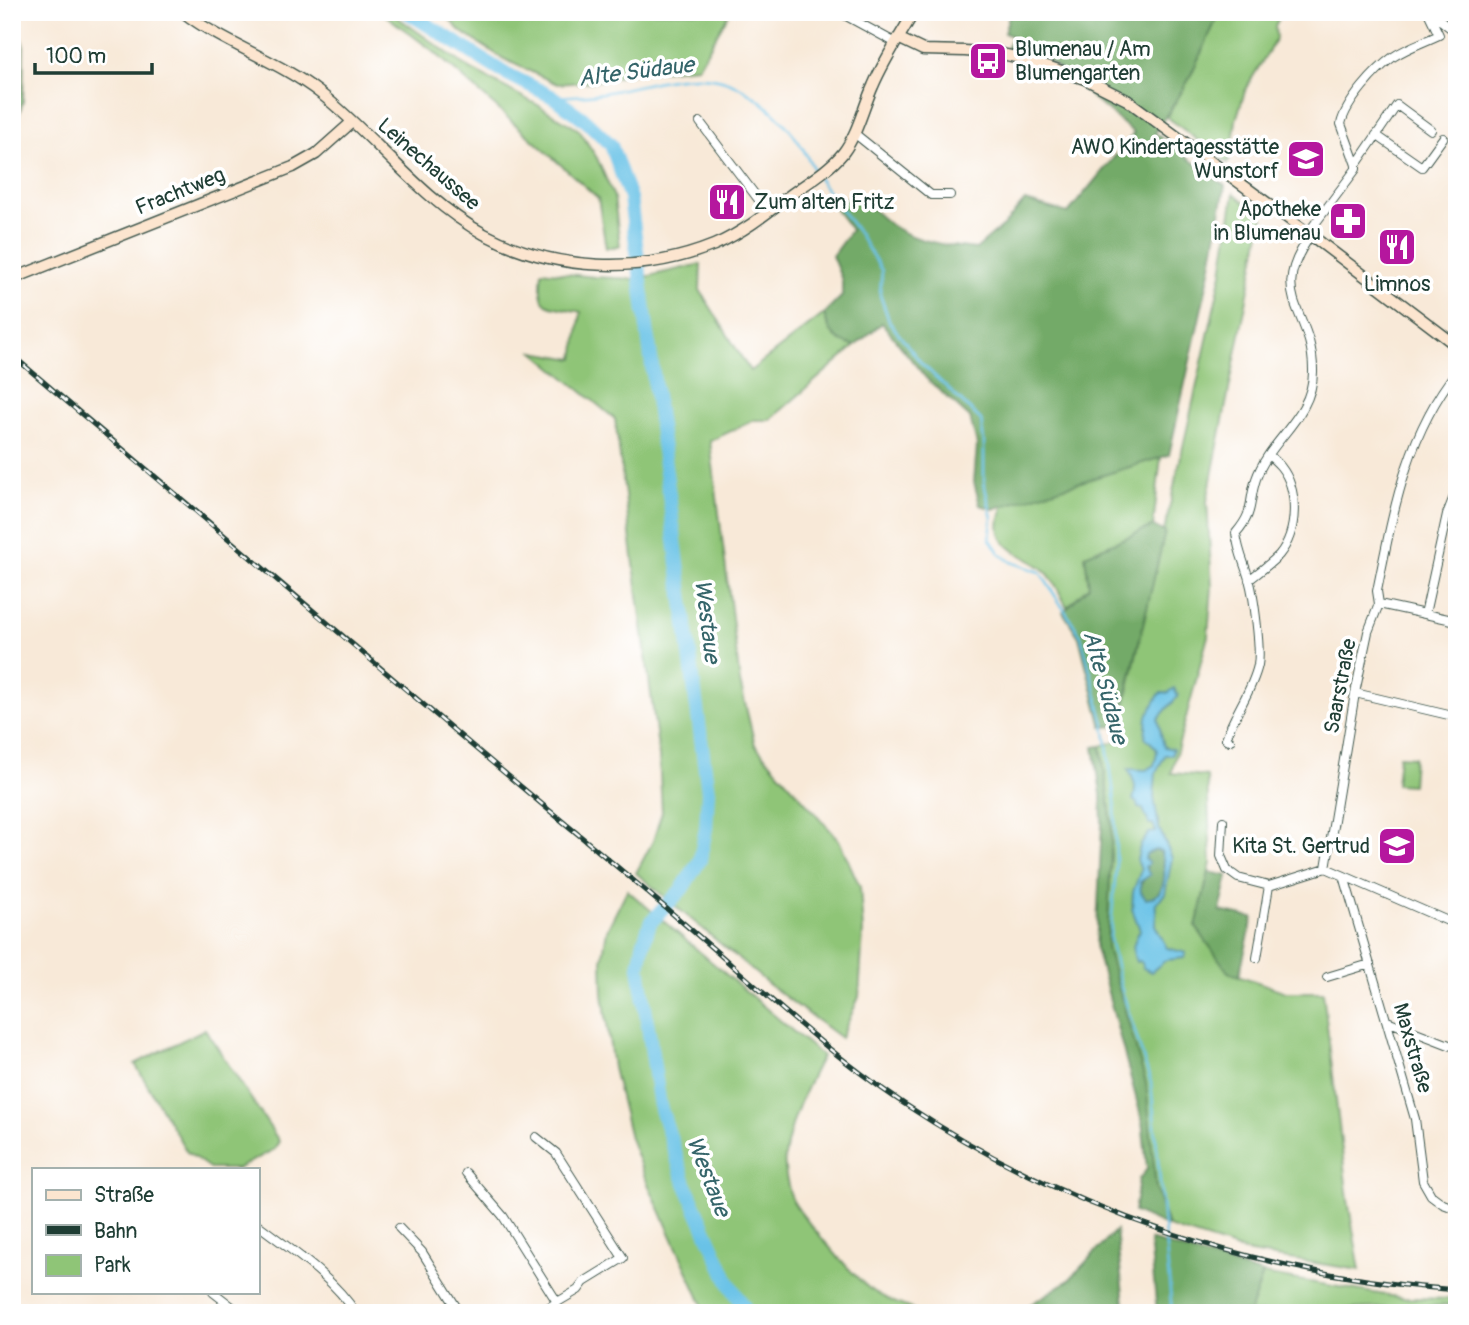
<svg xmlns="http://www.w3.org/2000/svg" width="1469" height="1325" font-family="Pangolin,sans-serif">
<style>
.green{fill:#8fc577;stroke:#578156;stroke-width:2}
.forest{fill:#73aa68;stroke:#49744e;stroke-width:2}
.water{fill:#69c2e7;stroke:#44808e;stroke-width:2;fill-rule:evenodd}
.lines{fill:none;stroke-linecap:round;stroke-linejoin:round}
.stream{stroke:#69c2e7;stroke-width:2.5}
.river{stroke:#69c2e7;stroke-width:14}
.street-casing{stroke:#40574d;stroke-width:10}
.secondary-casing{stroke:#40574d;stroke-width:13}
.street{stroke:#fff;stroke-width:8}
.secondary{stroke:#fce5cf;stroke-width:10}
.rail-casing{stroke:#1f3d34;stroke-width:5}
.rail{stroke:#fff;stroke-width:2.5;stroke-dasharray:8;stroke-linecap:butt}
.labels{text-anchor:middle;stroke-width:7;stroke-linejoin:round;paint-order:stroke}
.poi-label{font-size:21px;fill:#1f3d34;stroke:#fff;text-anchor:end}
.street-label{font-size:21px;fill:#1f3d34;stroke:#fff}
.water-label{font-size:23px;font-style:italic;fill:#35656a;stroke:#fff}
</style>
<rect width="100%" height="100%" fill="#fff"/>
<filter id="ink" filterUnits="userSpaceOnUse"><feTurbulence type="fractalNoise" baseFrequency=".0143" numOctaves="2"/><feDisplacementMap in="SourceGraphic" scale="14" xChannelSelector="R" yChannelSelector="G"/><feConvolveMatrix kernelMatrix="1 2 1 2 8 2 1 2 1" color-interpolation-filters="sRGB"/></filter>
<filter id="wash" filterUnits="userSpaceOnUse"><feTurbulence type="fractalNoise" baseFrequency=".00686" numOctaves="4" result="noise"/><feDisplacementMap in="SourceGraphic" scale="28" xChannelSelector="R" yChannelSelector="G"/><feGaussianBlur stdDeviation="1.57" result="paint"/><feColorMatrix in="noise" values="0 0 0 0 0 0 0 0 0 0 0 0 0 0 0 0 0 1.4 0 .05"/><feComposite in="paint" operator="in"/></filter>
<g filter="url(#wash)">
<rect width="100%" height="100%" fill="#f8e9d8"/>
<path class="green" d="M 381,12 L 390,12 L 470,69 L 538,105 L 579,130 L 597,158 L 614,197 L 620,246 L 606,248 L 598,198 L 433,51 Z
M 443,12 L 730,12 L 698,67 L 635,73 L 598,81 L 557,84 L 504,59 L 460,31 Z
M 1220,12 L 1282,12 L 1275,26 L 1276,39 L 1246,88 L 1236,120 L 1232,151 L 1228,163 L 1167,117 L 1188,81 Z
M 1234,193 L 1263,218 L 1207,501 L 1212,587 L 1208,636 L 1171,773 L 1207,776 L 1211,863 L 1196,927 L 1229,972 L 1286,992 L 1323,992 L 1348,1200 L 1360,1270 L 1250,1253 L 1168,1227 L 1156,1189 L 1154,1165 L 1121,1002 L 1107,948 L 1112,825 L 1101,746 L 1117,741 L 1222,273 Z
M 701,264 L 700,290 L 750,371 L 824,314 C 830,334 834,341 855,346 L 770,420 L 754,420 L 710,441 L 740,682 L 755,745 L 839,840 L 860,887 L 863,931 L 859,997 L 841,1038 L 772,987 L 636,873 L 653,841 L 662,812 L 659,756 L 615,419 L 534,352 L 574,359 L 581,312 C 547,303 537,314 542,271 L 595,277 L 636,279 Z
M 1161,457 L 1153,526 L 1085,555 L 1089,586 L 1067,607 C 1061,596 1054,578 1044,570 C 1018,549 987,549 1004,505 Z
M 1399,756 L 1414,757 L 1412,785 L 1396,784 Z
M 627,890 L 822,1056 C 806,1087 790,1121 785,1156 C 783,1167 788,1188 792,1199 C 798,1213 856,1279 870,1289 C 886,1300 905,1307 923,1313 L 706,1312 L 644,1175 L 630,1138 L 613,1068 L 603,994 L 602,961 L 607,930 Z
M 205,1029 L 279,1141 L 275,1149 L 237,1169 L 211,1169 L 187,1152 L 135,1064 Z
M 1263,1274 L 1403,1298 L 1457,1299 L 1457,1305 L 1249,1313 Z"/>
<path class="forest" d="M 1010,12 L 1220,12 L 1188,81 L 1155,133 L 1225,186 L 1210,271 L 1169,455 L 993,509 L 980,505 L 974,482 L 977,445 L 970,418 L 926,378 L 882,323 L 855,346 C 834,341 830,334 824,314 L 842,296 L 842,280 L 832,256 L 851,230 L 833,206 L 859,192 C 890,237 925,243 976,249 L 1004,225 L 1025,201 L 1068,213 L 1134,133 L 1048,60 L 1006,49 L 1012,36 L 1004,33 Z
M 12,17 L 24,46 L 23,101 L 12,139 Z
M 1153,526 L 1165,532 L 1119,726 L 1102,727 L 1079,637 L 1063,612 L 1089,586 L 1085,555 Z
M 1101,746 L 1112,825 L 1107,948 L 1146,1083 L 1156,1189 L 1168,1227 L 1134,1212 L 1139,1179 L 1147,1169 L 1142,1120 L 1096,948 L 1102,824 L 1101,794 L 1094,747 Z
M 1155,850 L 1160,851 C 1166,868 1169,897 1145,899 C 1133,883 1146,883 1147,872 C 1147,867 1145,860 1146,854 Z
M 1209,872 L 1228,876 L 1220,911 L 1253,918 L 1239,976 L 1228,972 L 1196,927 Z
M 1116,1230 L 1124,1303 L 1113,1313 L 1017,1313 L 1069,1280 Z
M 1150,1240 L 1263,1274 L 1249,1313 L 1157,1313 Z"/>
<path class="water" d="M 1174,688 L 1178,696 L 1158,719 L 1164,747 L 1173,749 L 1172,755 L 1165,755 L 1156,773 L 1154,797 L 1159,828 L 1172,858 L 1165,894 C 1153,907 1156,898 1156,915 C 1156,918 1155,921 1155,925 L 1167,948 L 1186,953 L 1184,958 L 1166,960 L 1151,972 L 1143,968 L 1140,961 L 1136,962 C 1131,948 1133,943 1140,930 L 1132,909 L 1133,892 L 1141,870 L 1137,860 L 1140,846 L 1149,833 L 1156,832 L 1153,824 L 1149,824 L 1143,809 L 1138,808 L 1137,803 L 1133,800 C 1137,786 1135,782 1128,769 L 1146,770 L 1154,765 C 1160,745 1156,749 1145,737 L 1147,716 L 1160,693 L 1168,693 ZM 1155,850 L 1161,851 C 1166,868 1169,897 1146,899 L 1141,893 L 1140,882 L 1150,875 L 1145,867 L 1149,864 L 1145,859 L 1146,854 Z"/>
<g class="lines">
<path class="stream" d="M 553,97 C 567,96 582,96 596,94 C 634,89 673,73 712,78 C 745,82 783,117 800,144 C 806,153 810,163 815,172
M 818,178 L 859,234 L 882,271 L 880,295 L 890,323 L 922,364 L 981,420 L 984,443 L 984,483 L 992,518 L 990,539 L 1000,554 L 1011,562 L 1040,572 L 1081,636 L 1104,724 L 1115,802 L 1116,868 L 1110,939 L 1121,987 L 1151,1083 L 1172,1313"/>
<path class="river" d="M 407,12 L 501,71 L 553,97 L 584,119 L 611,145 L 630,198 L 708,792 L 706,828 L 700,860 L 682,889 L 650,923 L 643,945 L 639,967 L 660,1106 L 685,1183 L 729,1283 L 748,1313"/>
</g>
</g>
<g filter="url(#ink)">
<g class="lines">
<defs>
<path id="street" d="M 839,12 L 896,43
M 1430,12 L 1457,33
M 700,122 L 768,212
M 854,133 L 931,195 L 950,195
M 1376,135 L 1422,167 L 1443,138
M 1356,165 L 1397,105 L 1431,130
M 1308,233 L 1356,169 L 1356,165 L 1341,124 C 1346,102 1375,70 1393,57 C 1406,48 1424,42 1439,35 L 1428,12
M 1457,281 L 1455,292 L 1457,293
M 1249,580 C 1259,572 1270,564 1279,555 C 1298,532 1299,490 1281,467 C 1278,463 1273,459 1269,455
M 1379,604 L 1457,621
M 1425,614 L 1447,514 L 1457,489
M 1355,693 L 1457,717
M 1230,741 L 1226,739 C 1234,713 1252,692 1258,665 C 1261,649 1254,596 1249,579 C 1244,562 1238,551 1236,533 C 1255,511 1248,503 1256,479 C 1269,440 1313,417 1313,372 C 1314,310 1265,298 1311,235
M 1223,821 L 1221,856 L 1227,870 L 1238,878 L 1269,886 L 1326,868
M 1326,868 L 1355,693 L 1368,632 L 1379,604 L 1377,591 C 1393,513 1406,435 1457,371
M 1326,868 L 1457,925
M 1344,876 L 1415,1119 L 1423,1181 L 1431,1195 L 1443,1204 L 1457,1209
M 1257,958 L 1269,886
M 1327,977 L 1370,964
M 1387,1021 L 1457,1048
M 536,1137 L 556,1153 L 623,1258 L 584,1282 L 578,1290 L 539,1313
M 466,1173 L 503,1216 L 557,1302
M 257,1224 C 292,1251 332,1276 356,1313
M 399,1228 L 422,1252 L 460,1313
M 213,1292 L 240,1313"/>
<path id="secondary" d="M 183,12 C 225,45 278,60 320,93 C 376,137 420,199 484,234 C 554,271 640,275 714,245 C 742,233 766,214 789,196 C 807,183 829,170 843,153 C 858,133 863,108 873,86 C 884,60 900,36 914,12
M 898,38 L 923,50 L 965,51 L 1002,54 L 1029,60 L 1085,79 L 1127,100 L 1308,233 L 1457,346
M 12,279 L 293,167 L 316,154 L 352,122"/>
</defs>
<use href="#street" class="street-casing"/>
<use href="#secondary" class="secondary-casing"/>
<use href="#street" class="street"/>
<use href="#secondary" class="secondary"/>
<defs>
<path id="rail" d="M 12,355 C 191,508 370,660 550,811 C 607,858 663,905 718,953 C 777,1005 838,1060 903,1103 C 1067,1212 1261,1276 1457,1290"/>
</defs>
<use href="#rail" class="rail-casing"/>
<use href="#rail" class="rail"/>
</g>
</g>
<defs>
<symbol id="bus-square" viewBox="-11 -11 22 22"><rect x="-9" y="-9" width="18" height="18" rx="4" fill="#b5179e" stroke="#fff"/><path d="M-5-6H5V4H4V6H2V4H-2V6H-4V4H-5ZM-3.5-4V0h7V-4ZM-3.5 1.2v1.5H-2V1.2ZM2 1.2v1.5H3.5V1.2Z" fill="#fff"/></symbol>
<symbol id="school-square" viewBox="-11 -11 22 22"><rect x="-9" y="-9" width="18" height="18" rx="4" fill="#b5179e" stroke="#fff"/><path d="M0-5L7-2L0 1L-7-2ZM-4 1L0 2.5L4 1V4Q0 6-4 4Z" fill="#fff"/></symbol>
<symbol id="restaurant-square" viewBox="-11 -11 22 22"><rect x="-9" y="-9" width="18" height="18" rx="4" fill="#b5179e" stroke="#fff"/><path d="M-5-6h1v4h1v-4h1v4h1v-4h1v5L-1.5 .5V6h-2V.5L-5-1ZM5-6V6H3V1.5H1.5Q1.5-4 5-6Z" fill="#fff"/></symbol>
<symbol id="pharmacy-square" viewBox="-11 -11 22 22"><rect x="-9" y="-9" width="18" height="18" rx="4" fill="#b5179e" stroke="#fff"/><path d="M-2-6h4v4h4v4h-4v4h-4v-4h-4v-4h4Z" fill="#fff"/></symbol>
</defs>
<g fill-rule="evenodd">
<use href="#bus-square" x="966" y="39" width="44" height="44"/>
<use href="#school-square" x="1284" y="137" width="44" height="44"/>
<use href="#restaurant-square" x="705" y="180" width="44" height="44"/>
<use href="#pharmacy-square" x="1326" y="199" width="44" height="44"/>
<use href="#restaurant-square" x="1375" y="225" width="44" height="44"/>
<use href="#school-square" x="1375" y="824" width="44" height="44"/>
</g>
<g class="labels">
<g class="poi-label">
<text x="1015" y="56" text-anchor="start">Blumenau / Am<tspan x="1015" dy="24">Blumengarten</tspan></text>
<text x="1279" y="154">AWO Kindertagesstätte<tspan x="1279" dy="24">Wunstorf</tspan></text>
<text x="754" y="209" text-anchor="start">Zum alten Fritz</text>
<text x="1321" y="216">Apotheke<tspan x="1321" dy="24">in Blumenau</tspan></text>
<text x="1397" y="291" text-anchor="middle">Limnos</text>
<text x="1370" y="853">Kita St. Gertrud</text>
</g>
<g class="street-label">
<text transform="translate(429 164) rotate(41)" y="7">Leinechaussee</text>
<text transform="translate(180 191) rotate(-22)" y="7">Frachtweg</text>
<text transform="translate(1340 686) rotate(-79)" y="7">Saarstraße</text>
<text transform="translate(1413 1048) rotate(74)" y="7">Maxstraße</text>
</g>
<g class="water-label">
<text transform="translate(636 71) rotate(-7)" y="8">Alte Südaue</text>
<text transform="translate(708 621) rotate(83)" y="8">Westaue</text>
<text transform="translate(1106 687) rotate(75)" y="8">Alte Südaue</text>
<text transform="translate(709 1176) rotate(69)" y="8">Westaue</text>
</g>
</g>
<rect width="1469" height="1325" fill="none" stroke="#fff" stroke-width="42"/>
<rect x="32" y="1168" width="228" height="126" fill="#ffffff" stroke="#a5b1ae" stroke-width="2"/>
<rect x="46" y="1190" width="35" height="10" fill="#fce5cf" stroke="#a5b1ae" stroke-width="2"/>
<text x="94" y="1202" font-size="21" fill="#1f3d34">Straße</text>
<rect x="46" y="1225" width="35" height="10" fill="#1f3d34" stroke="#a5b1ae" stroke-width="2"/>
<text x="94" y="1238" font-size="21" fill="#1f3d34">Bahn</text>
<rect x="46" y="1255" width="35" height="21" fill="#8fc577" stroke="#a5b1ae" stroke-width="2"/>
<text x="94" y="1272" font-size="21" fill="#1f3d34">Park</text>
<path d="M35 63v10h117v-10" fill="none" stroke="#1f3d34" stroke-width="3.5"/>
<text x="46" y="63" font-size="21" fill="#1f3d34" stroke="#ffffff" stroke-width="5" paint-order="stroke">100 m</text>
</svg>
